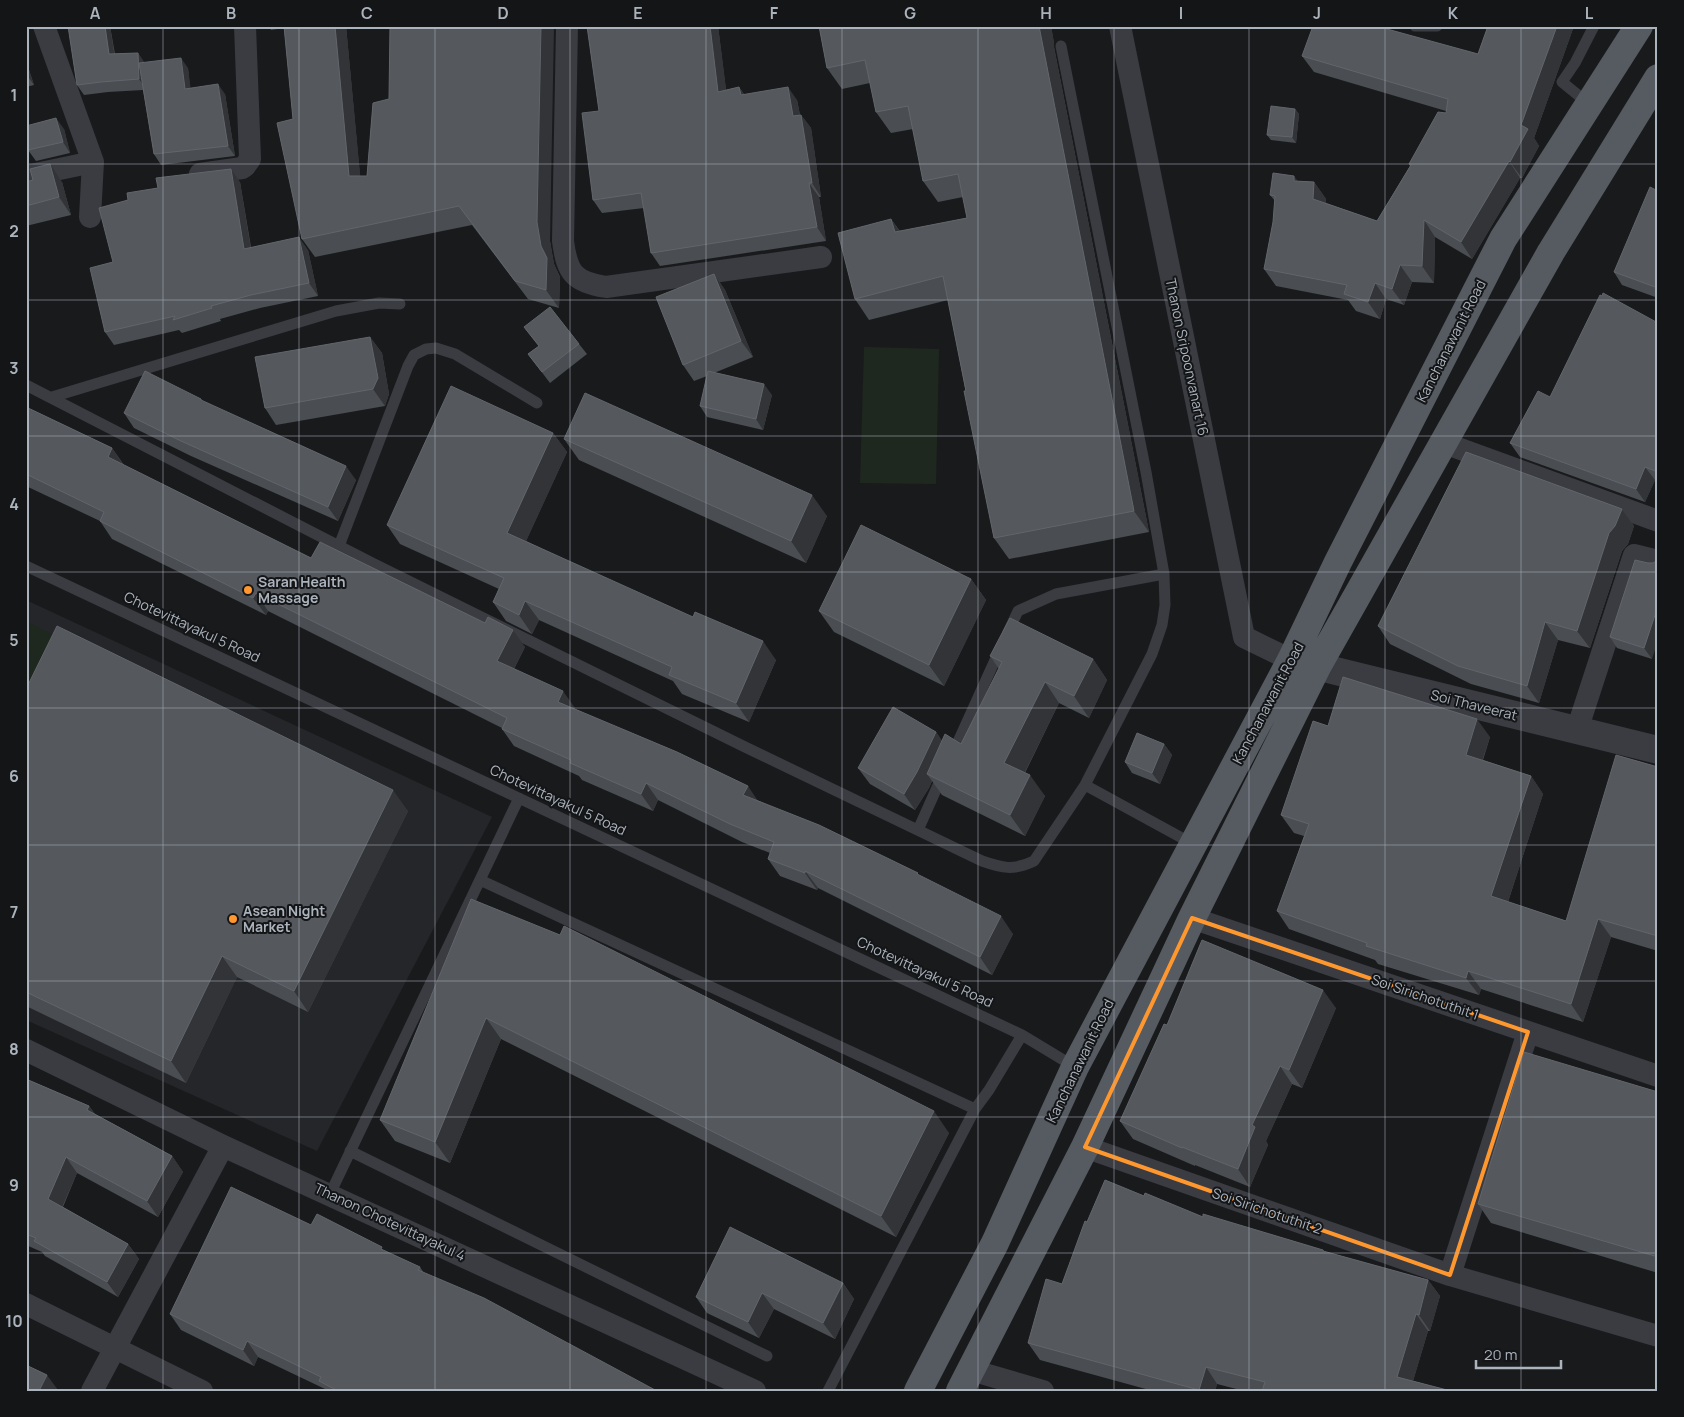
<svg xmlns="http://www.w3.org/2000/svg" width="1684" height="1417" font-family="Manrope,sans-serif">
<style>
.built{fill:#252629}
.green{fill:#1f281f}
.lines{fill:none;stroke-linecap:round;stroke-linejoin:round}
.service{stroke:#3a3c42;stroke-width:11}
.minor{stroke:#3a3c42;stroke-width:22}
.tertiary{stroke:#3a3c42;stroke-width:28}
.primary{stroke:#565a61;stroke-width:28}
.wall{fill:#4a4d51}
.shaded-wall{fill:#323437}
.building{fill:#55585d;stroke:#62666c}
.marked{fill:none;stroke:#ff972f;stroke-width:4;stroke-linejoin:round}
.grid{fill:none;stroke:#abb3bd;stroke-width:1;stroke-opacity:0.55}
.poi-dot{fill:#ff972f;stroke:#141517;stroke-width:2}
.labels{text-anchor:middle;stroke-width:4;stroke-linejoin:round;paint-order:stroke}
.street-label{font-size:14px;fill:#abb3bd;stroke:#141517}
.poi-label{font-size:14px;font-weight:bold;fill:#abb3bd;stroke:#141517;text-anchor:start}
.neatline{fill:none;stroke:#abb3bd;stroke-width:2}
.grid-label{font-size:16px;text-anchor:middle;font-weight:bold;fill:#abb3bd}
</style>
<rect width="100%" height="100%" fill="#191a1c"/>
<path class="built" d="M 26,600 L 492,817 L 317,1151 L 26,1020 Z"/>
<path class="green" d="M 864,347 L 939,349 L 936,484 L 860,483 Z
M 26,621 L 69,643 L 26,729 Z"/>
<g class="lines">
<path class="service" d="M 1415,26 L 1437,26
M 1589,104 L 1562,82 L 1575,63 L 1594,26
M 26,385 L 372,563 L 743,746 L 982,861 C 1002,868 1013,871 1034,861 L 1085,785 L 1152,654 L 1162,625 L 1165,605 L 1164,574 L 1146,472 L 1061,46
M 52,397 L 336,311 L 379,303 L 400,304
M 339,546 L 408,366 L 414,355 L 426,349 L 436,348 L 455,354 L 537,403
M 26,566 L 1022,1035 L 1075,1067
M 1008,632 L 1018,611 L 1056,594 L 1164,574
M 952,755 L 1000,649
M 1085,785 L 1193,844
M 918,830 L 943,774
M 480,880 L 975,1109 L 989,1090 L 1022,1035
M 350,1151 L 767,1356
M 330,1194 L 519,798
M 828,1391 L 975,1109"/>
<path class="minor" d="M 567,26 L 563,241 C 567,273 574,282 606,287 L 821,257
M 1120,26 L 1244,637 L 1291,660
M 200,174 L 242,168 L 245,166 L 250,159 L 245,26
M 26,176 L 93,162 L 44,26
M 90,217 L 93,162
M 1444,443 L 1658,521
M 1577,730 L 1634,555 L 1658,561
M 1192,918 L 1658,1076
M 26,1050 L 223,1146 L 755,1391
M 1085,1147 L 1450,1275 L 1658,1336
M 1450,1275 L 1528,1032
M 26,1304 L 202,1391
M 971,1370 L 1043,1391
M 92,1391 L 223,1146"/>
<path class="tertiary" d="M 1295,661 L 1658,750"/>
<path class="primary" d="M 918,1391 L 995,1243 L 1075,1067 L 1291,660 L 1338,562 L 1503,239 L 1639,26
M 960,1391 L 1085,1147 L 1192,918 L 1318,665 L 1551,252 L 1658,78"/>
</g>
<path class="wall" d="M 68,26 L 110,26 L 115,54 L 138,53 L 144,63 L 188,68 L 190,88 L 225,94 L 235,156 L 161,165 L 154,154 L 143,90 L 108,92 L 84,95 L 77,85 Z
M 269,26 L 346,26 L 360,176 L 367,176 L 373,103 L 550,241 L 554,264 L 560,277 L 559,308 L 528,299 L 472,225 L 315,257 L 302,239 L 293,119 L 284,28 L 271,30 Z
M 587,26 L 718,26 L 726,90 L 739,87 L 744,94 L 797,100 L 800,115 L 801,115 L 811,128 L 821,197 L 819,197 L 826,241 L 660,266 L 651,253 L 644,208 L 602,213 L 593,200 L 599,111 Z
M 819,26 L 1051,26 L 1054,43 L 1054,47 L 1149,532 L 1009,559 L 994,538 L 948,300 L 869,320 L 855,299 L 891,219 L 900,231 L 967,218 L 963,197 L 938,202 L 923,181 L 913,129 L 891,133 L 876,112 L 870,83 L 842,89 L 827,68 Z
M 1488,26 L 1574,26 L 1534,138 L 1539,146 L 1522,178 L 1520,178 L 1472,259 L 1435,237 L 1434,283 L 1412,282 L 1404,305 L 1386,299 L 1380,319 L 1356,311 L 1348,300 L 1276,286 L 1264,269 L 1273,222 L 1275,201 L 1270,195 L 1299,181 L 1314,182 L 1326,199 L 1326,203 L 1377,221 L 1410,166 L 1409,164 L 1446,113 L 1446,111 L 1314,72 L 1302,56 L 1478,54 Z
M 26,61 L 34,85 L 26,87 Z
M 1295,109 L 1299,114 L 1296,143 L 1271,140 L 1267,135 Z
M 64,129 L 70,153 L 36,161 L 28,150 Z
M 26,182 L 62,182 L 71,215 L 26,226 Z
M 240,182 L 251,247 L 308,250 L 318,296 L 260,308 L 220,319 L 221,321 L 182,333 L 179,330 L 114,345 L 105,332 L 113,262 Z
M 1658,186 L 1658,298 L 1622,285 L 1614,272 Z
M 714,274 L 725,290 L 753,357 L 714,373 L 772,395 L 763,430 L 707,417 L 700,406 L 707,376 L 694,381 L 683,365 Z
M 1658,323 L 1658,482 L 1655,480 L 1645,502 L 1520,457 L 1510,443 L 1550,397 Z
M 524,327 L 579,344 L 587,354 L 550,383 L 528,354 L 539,346 Z
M 370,337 L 382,353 L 389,394 L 385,406 L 276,425 L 265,408 Z
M 201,399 L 203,402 L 356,480 L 338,521 L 191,456 L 134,428 L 124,413 Z
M 26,407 L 112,448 L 124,465 L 311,558 L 525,647 L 514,669 L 575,708 L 575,709 L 757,800 L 920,876 L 1013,934 L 992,975 L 818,888 L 817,890 L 780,876 L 768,859 L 770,853 L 742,842 L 658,800 L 653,811 L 582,780 L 579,776 L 514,746 L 502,729 L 502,728 L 268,611 L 266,615 L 112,539 L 100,521 L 26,486 Z
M 553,433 L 567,452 L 526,541 L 776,660 L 749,722 L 682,694 L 673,681 L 539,620 L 532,634 L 506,621 L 493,602 L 499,589 L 400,544 L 387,525 Z
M 564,439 L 827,516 L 806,563 L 579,460 Z
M 1622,509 L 1634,526 L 1628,544 L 1622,551 L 1590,648 L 1558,640 L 1539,703 L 1471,684 L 1390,644 L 1378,626 Z
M 1648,563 L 1653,563 L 1652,659 L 1617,648 L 1610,637 Z
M 971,579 L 986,600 L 944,686 L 834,632 L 819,611 Z
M 990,656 L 1093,659 L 1107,680 L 1089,718 L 1059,703 L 1025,773 L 1045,796 L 1025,836 L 942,795 L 932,781 L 929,788 L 915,810 L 870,784 L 858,768 L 936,732 L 942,741 L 961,744 L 999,669 Z
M 26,689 L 408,811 L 308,1012 L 237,977 L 186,1083 L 26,1006 Z
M 1328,726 L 1490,737 L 1483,760 L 1531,776 L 1543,794 L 1508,902 L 1566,921 L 1658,767 L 1658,951 L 1611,937 L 1583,1022 L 1481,989 L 1479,995 L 1378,964 L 1375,960 L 1289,929 L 1277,911 L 1304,836 L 1294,833 L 1281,815 Z
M 1164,744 L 1172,755 L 1160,784 L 1132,773 L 1125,762 Z
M 560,935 L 949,1133 L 896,1237 L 501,1039 L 450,1163 L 395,1141 L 380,1120 Z
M 1336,1008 L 1302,1088 L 1292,1084 L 1266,1141 L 1268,1145 L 1250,1187 L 1195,1165 L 1195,1166 L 1133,1139 L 1120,1121 L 1167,1025 Z
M 26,1079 L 89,1106 L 95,1114 L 172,1156 L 183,1172 L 158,1217 L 77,1173 L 63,1207 L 128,1244 L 139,1259 L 118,1297 L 45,1256 L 42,1252 L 26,1245 Z
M 1658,1092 L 1658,1273 L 1491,1223 L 1478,1204 Z
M 1144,1196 L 1203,1217 L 1323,1250 L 1325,1252 L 1428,1280 L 1440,1296 L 1430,1331 L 1428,1331 L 1413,1381 L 1451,1391 L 1244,1391 L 1217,1384 L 1215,1391 L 1153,1391 L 1040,1360 L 1028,1343 L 1062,1284 L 1087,1222 Z
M 311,1225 L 383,1250 L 420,1267 L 424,1273 L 657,1391 L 326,1391 L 325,1389 L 258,1357 L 254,1366 L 181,1330 L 170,1314 Z
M 843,1283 L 854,1299 L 835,1339 L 774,1309 L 759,1338 L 707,1313 L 696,1297 Z"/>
<path class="shaded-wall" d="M 105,26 L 110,26 L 116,65 L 109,54 Z
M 335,26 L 346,26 L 362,194 L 349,176 Z
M 541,26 L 554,26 L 550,241 L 554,264 L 560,277 L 559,308 L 546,290 L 537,222 Z
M 710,26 L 718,26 L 728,105 L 718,92 Z
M 1039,26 L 1051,26 L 1054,43 L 1054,47 L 1149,532 L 1134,511 Z
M 1557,26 L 1574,26 L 1534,138 L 1539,146 L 1522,178 L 1510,162 L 1521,125 Z
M 138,53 L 145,63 L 146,89 L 139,79 Z
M 181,58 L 188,68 L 192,99 L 185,89 Z
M 26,61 L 34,85 L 26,74 Z
M 218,84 L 225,94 L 235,156 L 228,146 Z
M 739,87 L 748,100 L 741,95 Z
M 788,87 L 797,100 L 803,130 L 793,116 Z
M 1295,109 L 1299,114 L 1296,143 L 1292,137 Z
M 801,115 L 811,128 L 821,197 L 812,183 Z
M 56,118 L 64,129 L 70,153 L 63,142 Z
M 1509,161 L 1520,178 L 1472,259 L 1461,242 Z
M 50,164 L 62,182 L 71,215 L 59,197 Z
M 231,169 L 240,182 L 253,262 L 244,249 Z
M 1294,176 L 1306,192 L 1294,181 Z
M 1314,182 L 1326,199 L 1325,216 L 1313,199 Z
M 809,183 L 819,197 L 826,241 L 817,227 Z
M 891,219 L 906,240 L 895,232 Z
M 1424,220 L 1435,237 L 1434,283 L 1422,266 Z
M 299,237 L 308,250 L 318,296 L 309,283 Z
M 1400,265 L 1412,282 L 1404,305 L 1392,289 Z
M 714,274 L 725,290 L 753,357 L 741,341 Z
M 1375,283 L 1386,299 L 1380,319 L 1368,302 Z
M 370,337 L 382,353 L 389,394 L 385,406 L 373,389 Z
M 764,384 L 772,395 L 763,430 L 756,419 Z
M 553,433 L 567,452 L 521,552 L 507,533 Z
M 112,448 L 124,466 L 108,457 Z
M 346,466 L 356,480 L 338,521 L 328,507 Z
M 1645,467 L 1655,480 L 1645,502 L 1636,489 Z
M 812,495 L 827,516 L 806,563 L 791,541 Z
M 1622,509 L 1634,526 L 1628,544 L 1622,551 L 1590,648 L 1577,631 L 1609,533 Z
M 971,579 L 986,600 L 944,686 L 929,665 Z
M 256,593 L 268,611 L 266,615 L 253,598 Z
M 525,601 L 539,620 L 532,634 L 519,615 Z
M 1658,606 L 1658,641 L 1652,659 L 1644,648 Z
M 1545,622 L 1558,640 L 1539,703 L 1527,686 Z
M 513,630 L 525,647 L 509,678 L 497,661 Z
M 763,641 L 776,660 L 749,722 L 736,703 Z
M 1093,659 L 1107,680 L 1089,718 L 1074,696 Z
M 1045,682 L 1059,703 L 1019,784 L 1004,763 Z
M 563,691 L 575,708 L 570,719 L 558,702 Z
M 1477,719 L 1490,737 L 1478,773 L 1466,755 Z
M 936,732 L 947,748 L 927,774 L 932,781 L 929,788 L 915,810 L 904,794 Z
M 1164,744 L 1172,755 L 1160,784 L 1152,773 Z
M 1030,775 L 1045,796 L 1025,836 L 1010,815 Z
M 1531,776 L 1543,794 L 1504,914 L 1491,896 Z
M 646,783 L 658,800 L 653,811 L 641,794 Z
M 748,786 L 760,804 L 743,795 Z
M 393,790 L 408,811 L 308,1012 L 294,991 Z
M 805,871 L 818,888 L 817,890 L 805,873 Z
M 1001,916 L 1013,934 L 992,975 L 980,957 Z
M 1598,919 L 1611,937 L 1583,1022 L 1571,1004 Z
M 222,956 L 237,977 L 186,1083 L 171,1061 Z
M 1468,971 L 1481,989 L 1479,995 L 1466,978 Z
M 1323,990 L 1336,1008 L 1302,1088 L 1289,1070 Z
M 486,1018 L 501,1039 L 450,1163 L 435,1142 Z
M 1280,1066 L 1292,1084 L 1266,1141 L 1268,1145 L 1250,1187 L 1238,1169 L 1252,1125 Z
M 89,1106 L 100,1121 L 87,1110 Z
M 934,1111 L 949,1133 L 896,1237 L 881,1216 Z
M 172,1156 L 183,1172 L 158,1217 L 147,1201 Z
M 66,1157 L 77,1173 L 59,1214 L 48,1199 Z
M 128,1244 L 139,1259 L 118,1297 L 107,1282 Z
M 1428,1280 L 1440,1296 L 1430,1331 L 1419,1315 Z
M 843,1283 L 854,1299 L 835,1339 L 823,1323 Z
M 762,1293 L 774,1309 L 759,1338 L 748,1322 Z
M 1416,1314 L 1428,1331 L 1410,1391 L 1397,1377 Z
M 247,1341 L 258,1357 L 254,1366 L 243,1350 Z
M 1206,1367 L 1217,1384 L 1215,1391 L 1200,1391 L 1199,1390 Z
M 47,1375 L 58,1390 L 57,1391 L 39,1391 Z"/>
<path class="building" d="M 68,26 L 105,26 L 109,54 L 138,53 L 139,79 L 101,82 L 77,85 Z
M 284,26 L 335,26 L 349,176 L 367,176 L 373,103 L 389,99 L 390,26 L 541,26 L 537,222 L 541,246 L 547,258 L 546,290 L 515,281 L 459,206 L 302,239 L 277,123 L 293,119 Z
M 587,26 L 710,26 L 718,92 L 739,87 L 741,95 L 788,87 L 793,116 L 801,115 L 812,183 L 809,183 L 817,227 L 651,253 L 641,193 L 593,200 L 582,113 L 599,111 Z
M 819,26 L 1039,26 L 1134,511 L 994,538 L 964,391 L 966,391 L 943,276 L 855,299 L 838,233 L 891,219 L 895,232 L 967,218 L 958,174 L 923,181 L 908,106 L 876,112 L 865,60 L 827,68 Z
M 1313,26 L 1376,26 L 1478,54 L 1488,26 L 1557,26 L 1521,125 L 1528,129 L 1510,162 L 1509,161 L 1461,242 L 1424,220 L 1422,266 L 1400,265 L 1392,289 L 1375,283 L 1368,302 L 1344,294 L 1347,285 L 1264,269 L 1273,222 L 1275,196 L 1270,195 L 1273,173 L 1294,176 L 1294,181 L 1314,182 L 1313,199 L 1377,221 L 1411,165 L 1409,164 L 1438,112 L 1446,113 L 1448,99 L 1302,56 Z
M 181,58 L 185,89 L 218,84 L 228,146 L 154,154 L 139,63 Z
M 1271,106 L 1295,109 L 1292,137 L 1267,135 Z
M 56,118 L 63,142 L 28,150 L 26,143 L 26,126 Z
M 50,164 L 59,197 L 26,206 L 26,182 L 33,180 L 30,169 Z
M 231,169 L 244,249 L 299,237 L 309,283 L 251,295 L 211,306 L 212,308 L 173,320 L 175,316 L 105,332 L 90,268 L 113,262 L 99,208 L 128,200 L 127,193 L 158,188 L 156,178 Z
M 1658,186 L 1658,288 L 1614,272 L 1650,187 L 1656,190 Z
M 714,274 L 741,341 L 683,365 L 656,297 Z
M 1603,293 L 1658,323 L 1658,472 L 1645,467 L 1636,489 L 1510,443 L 1538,391 L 1550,397 L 1600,295 L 1602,296 Z
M 550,307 L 579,344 L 542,372 L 528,354 L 539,346 L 524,327 Z
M 370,337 L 378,378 L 373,389 L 265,408 L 255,357 Z
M 145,371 L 201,399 L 201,400 L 346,466 L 328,507 L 181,441 L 124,413 Z
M 708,371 L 764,384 L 756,419 L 700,406 Z
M 451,386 L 553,433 L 507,533 L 693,617 L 695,612 L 763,641 L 736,703 L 669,675 L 672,667 L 525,601 L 519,615 L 493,602 L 504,578 L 387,525 Z
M 585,393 L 812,495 L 791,541 L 564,439 Z
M 26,407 L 112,448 L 108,457 L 311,558 L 320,542 L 485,623 L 488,617 L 513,630 L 497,661 L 563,691 L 558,702 L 677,752 L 748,786 L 743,795 L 819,825 L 918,873 L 917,874 L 1001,916 L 980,957 L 805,871 L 805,873 L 768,859 L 774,842 L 730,824 L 646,783 L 641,794 L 570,763 L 571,760 L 502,729 L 507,718 L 256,593 L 253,598 L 100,521 L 104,512 L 26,474 Z
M 1466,452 L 1622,509 L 1615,526 L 1609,533 L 1577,631 L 1545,622 L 1527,686 L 1458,666 L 1378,626 Z
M 861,525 L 971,579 L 929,665 L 819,611 Z
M 1635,560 L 1648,563 L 1653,563 L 1658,560 L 1658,606 L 1644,648 L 1610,637 Z
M 1010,618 L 1093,659 L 1074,696 L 1045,682 L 1004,763 L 1030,775 L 1010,815 L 927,774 L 945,734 L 961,744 L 1002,662 L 990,656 Z
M 57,626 L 393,790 L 294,991 L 222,956 L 171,1061 L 26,992 L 26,689 Z
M 1343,677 L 1477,719 L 1466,755 L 1531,776 L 1491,896 L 1566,921 L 1616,755 L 1658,767 L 1658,936 L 1598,919 L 1571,1004 L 1468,971 L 1466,978 L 1366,946 L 1367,943 L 1277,911 L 1309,824 L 1281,815 L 1313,721 L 1328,726 Z
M 893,707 L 936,732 L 917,772 L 904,794 L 858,768 Z
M 1137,733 L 1164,744 L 1152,773 L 1125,762 Z
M 471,899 L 560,935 L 564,926 L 934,1111 L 881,1216 L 486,1018 L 435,1142 L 380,1120 Z
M 1202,940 L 1323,990 L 1289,1070 L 1280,1066 L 1252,1125 L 1255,1127 L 1238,1169 L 1182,1147 L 1182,1148 L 1120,1121 L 1164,1024 L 1167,1025 Z
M 1524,1052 L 1658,1092 L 1658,1257 L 1478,1204 Z
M 26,1079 L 89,1106 L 87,1110 L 172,1156 L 147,1201 L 66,1157 L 48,1199 L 128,1244 L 107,1282 L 34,1241 L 36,1238 L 26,1234 Z
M 1105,1180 L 1144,1196 L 1145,1193 L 1203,1217 L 1203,1214 L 1323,1250 L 1323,1251 L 1428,1280 L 1419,1315 L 1416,1314 L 1397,1377 L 1451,1391 L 1262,1391 L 1265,1382 L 1206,1367 L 1199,1390 L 1028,1343 L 1046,1279 L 1062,1284 L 1085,1221 L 1087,1222 Z
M 231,1187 L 311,1225 L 317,1214 L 382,1247 L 381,1249 L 420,1267 L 418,1270 L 484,1298 L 657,1391 L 338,1391 L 319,1381 L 321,1377 L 247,1341 L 243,1350 L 170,1314 Z
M 730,1227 L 843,1283 L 823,1323 L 762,1293 L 748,1322 L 696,1297 Z
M 26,1365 L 47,1375 L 39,1391 L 26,1391 Z"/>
<path class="marked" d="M 1192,918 L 1528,1032 L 1450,1275 L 1085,1147 Z"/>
<path class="grid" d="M 163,26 L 163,1391M 299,26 L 299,1391M 435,26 L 435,1391M 570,26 L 570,1391M 706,26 L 706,1391M 842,26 L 842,1391M 978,26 L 978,1391M 1114,26 L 1114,1391M 1249,26 L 1249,1391M 1385,26 L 1385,1391M 1521,26 L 1521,1391M 26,164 L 1658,164M 26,300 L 1658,300M 26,436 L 1658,436M 26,572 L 1658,572M 26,708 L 1658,708M 26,845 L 1658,845M 26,981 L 1658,981M 26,1117 L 1658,1117M 26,1253 L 1658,1253"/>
<g class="poi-dot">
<circle cx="248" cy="590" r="5"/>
<circle cx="233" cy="919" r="5"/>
</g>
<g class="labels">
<g class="street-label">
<text transform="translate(1451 341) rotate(-63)" y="5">Kanchanawanit Road</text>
<text transform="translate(1187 357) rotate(78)" y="5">Thanon Sripoonvanart 16</text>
<text transform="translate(192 627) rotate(25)" y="5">Chotevittayakul 5 Road</text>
<text transform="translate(1268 703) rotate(-62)" y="5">Kanchanawanit Road</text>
<text transform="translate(1474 705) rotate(14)" y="5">Soi Thaveerat</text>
<text transform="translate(558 800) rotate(25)" y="5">Chotevittayakul 5 Road</text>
<text transform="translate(925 972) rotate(25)" y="5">Chotevittayakul 5 Road</text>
<text transform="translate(1425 997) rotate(19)" y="5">Soi Sirichotuthit 1</text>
<text transform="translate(1080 1061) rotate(-64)" y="5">Kanchanawanit Road</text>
<text transform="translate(1267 1211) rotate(19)" y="5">Soi Sirichotuthit 2</text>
<text transform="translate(390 1222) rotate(25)" y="5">Thanon Chotevittayakul 4</text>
</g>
<g class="poi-label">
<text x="258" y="587">Saran Health<tspan x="258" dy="16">Massage</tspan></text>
<text x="243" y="916">Asean Night<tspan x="243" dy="16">Market</tspan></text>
</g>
</g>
<rect width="1684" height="1417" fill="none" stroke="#141517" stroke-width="55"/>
<path d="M1476 1360v8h85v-8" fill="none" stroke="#abb3bd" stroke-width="2.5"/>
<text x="1484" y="1360" font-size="15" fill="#abb3bd" stroke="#141517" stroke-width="4" paint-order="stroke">20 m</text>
<rect x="28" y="28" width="1628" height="1362" class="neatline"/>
<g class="grid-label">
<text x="95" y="19">A</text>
<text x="231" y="19">B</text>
<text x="367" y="19">C</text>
<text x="503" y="19">D</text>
<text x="638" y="19">E</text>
<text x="774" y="19">F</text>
<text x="910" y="19">G</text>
<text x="1046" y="19">H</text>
<text x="1181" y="19">I</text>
<text x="1317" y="19">J</text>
<text x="1453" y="19">K</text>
<text x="1589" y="19">L</text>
<text x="14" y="101">1</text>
<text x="14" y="237">2</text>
<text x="14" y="374">3</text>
<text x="14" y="510">4</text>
<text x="14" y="646">5</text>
<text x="14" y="782">6</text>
<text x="14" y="918">7</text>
<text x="14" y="1055">8</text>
<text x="14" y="1191">9</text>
<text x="14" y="1327">10</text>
</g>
</svg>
